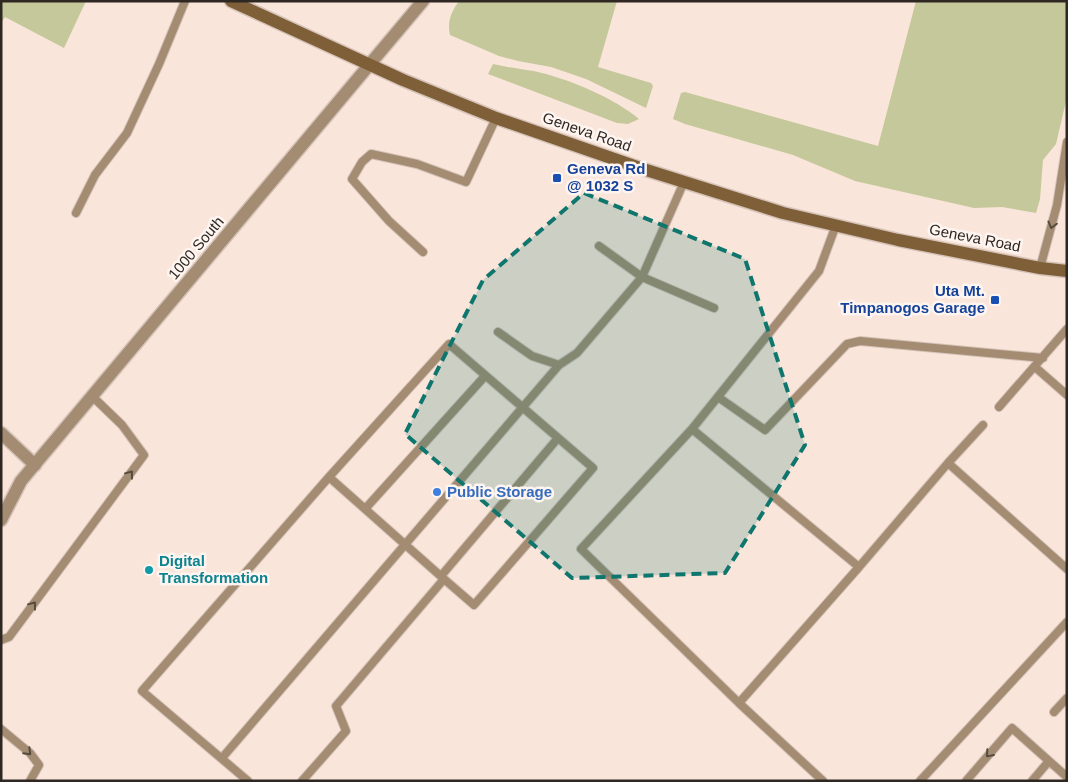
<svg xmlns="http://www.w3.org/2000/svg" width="1068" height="782" font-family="Helvetica,sans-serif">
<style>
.green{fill:#c5c89a}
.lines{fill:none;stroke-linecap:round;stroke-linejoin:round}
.service-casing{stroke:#d5c3b9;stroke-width:10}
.minor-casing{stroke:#d5c3b9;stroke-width:15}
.tertiary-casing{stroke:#d5c3b9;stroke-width:15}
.secondary-casing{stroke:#d5c3b9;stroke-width:15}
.service{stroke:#a38c72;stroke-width:8}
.minor{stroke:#a38c72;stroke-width:12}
.tertiary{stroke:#a38c72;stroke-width:12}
.secondary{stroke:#7f5f37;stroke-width:12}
.oneway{stroke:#574a3e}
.marked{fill:#0f766e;fill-opacity:0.2;stroke:#0f766e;stroke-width:4;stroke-dasharray:10 6;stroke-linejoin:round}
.transit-dot{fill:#1a4fb4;stroke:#fef5f1;stroke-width:2}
.shop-dot{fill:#3f7fe0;stroke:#fef5f1;stroke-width:2}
.culture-dot{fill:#0f9aa8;stroke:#fef5f1;stroke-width:2}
.labels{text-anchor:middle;stroke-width:5;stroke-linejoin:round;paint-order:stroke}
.street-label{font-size:15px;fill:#2e2722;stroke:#fef5f1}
.transit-label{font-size:15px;font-weight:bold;fill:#164399;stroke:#fef5f1;text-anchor:start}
.shop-label{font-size:15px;font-weight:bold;fill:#366cbe;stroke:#fef5f1;text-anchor:start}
.culture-label{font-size:15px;font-weight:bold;fill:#0d838f;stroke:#fef5f1;text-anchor:start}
</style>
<rect width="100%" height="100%" fill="#fae5da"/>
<path class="green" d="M 1,1 L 86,1 L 64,48 L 5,17 L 1,23 Z
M 459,1 L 617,1 L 598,67 L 651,83 L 653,86 L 646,108 L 586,79 L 551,67 L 518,61 L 499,56 L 450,35 C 447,22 451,12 459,1 Z
M 916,1 L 1067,1 L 1067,97 L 1056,144 L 1043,160 L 1040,199 L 1036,213 L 1002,207 L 974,208 L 855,181 L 793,155 L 685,124 L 673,119 L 681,93 L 685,92 L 878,146 Z
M 493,64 C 509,68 525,69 542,73 C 573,81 614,98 639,119 L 628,124 L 617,123 L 488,74 Z"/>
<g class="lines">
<defs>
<path id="service" d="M 76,213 L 95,175 L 127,133 L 159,64 L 185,1
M 599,246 L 642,277 L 684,182
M 423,252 L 389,221 L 352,179 L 362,162 L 371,154 L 417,164 L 466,182 L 496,118
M 1040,268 L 1057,205 L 1067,142
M 498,332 L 532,356 L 559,365 L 577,353 L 642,277 L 714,308
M 1035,367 L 1067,395
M 718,397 L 765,430 L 847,344 L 860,341 L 1043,358
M 999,407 L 1067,329
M 983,425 L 948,463 L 1067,569
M 692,429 L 581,549 L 739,703
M 329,477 L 449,344 L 593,468 L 474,605 L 444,579
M 365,509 L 485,376
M 859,567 L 948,463
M 441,576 L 558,438
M 1,640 L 9,637 L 144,455 L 122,425 L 93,397
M 1054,712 L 1067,698
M 1,729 L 30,753 L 39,765 L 30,781
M 222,758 L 559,365
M 248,781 L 142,691 L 329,477 L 444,579 L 336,706 L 346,731 L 302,781
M 823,781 L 739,703 L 859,567 L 692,429 L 819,271 L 836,225
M 920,781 L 1067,622
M 966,781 L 1012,728 L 1067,777
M 1032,781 L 1049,761"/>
<path id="minor" d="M 370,64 L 423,1
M 1,433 L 35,465"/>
<path id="tertiary" d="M 1,520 L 21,481 L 370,64"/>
<path id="secondary" d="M 231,1 L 403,80 L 496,118 L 643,169 L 783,213 L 898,240 L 1040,268 L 1067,271"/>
</defs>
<use href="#service" class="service-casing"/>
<use href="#minor" class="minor-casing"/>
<use href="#tertiary" class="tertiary-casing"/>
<use href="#secondary" class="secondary-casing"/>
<use href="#service" class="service"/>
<use href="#minor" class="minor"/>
<use href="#tertiary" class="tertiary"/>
<use href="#secondary" class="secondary"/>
</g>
<defs><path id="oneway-chevron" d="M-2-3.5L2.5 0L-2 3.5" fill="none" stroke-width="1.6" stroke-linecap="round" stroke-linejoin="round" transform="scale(1.25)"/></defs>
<g class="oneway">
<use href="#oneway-chevron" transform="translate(1052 225) rotate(105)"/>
<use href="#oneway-chevron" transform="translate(130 474) rotate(-53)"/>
<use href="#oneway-chevron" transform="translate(33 605) rotate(-53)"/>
<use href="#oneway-chevron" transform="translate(28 752) rotate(45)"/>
<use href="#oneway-chevron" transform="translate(989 754) rotate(131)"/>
</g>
<path class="marked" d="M 584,193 L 745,259 L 805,445 L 725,573 L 572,578 L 405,434 L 483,280 Z"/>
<g class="transit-dot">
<rect x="552" y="173" width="10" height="10" rx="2.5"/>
<rect x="990" y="295" width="10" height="10" rx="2.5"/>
</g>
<circle class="shop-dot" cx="437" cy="492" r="5"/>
<circle class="culture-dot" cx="149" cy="570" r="5"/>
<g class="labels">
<g class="street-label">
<text transform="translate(587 132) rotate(19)" y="5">Geneva Road</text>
<text transform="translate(975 238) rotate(11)" y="5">Geneva Road</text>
<text transform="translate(196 248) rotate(-50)" y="5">1000 South</text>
</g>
<g class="transit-label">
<text x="567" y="174">Geneva Rd<tspan x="567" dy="17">@ 1032 S</tspan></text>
<text x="985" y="296" text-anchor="end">Uta Mt.<tspan x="985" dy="17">Timpanogos Garage</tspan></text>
</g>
<g class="shop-label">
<text x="447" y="497">Public Storage</text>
</g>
<g class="culture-label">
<text x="159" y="566">Digital<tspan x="159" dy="17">Transformation</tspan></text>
</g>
</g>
<rect width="1068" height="782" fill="none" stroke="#2e2722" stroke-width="5"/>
</svg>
